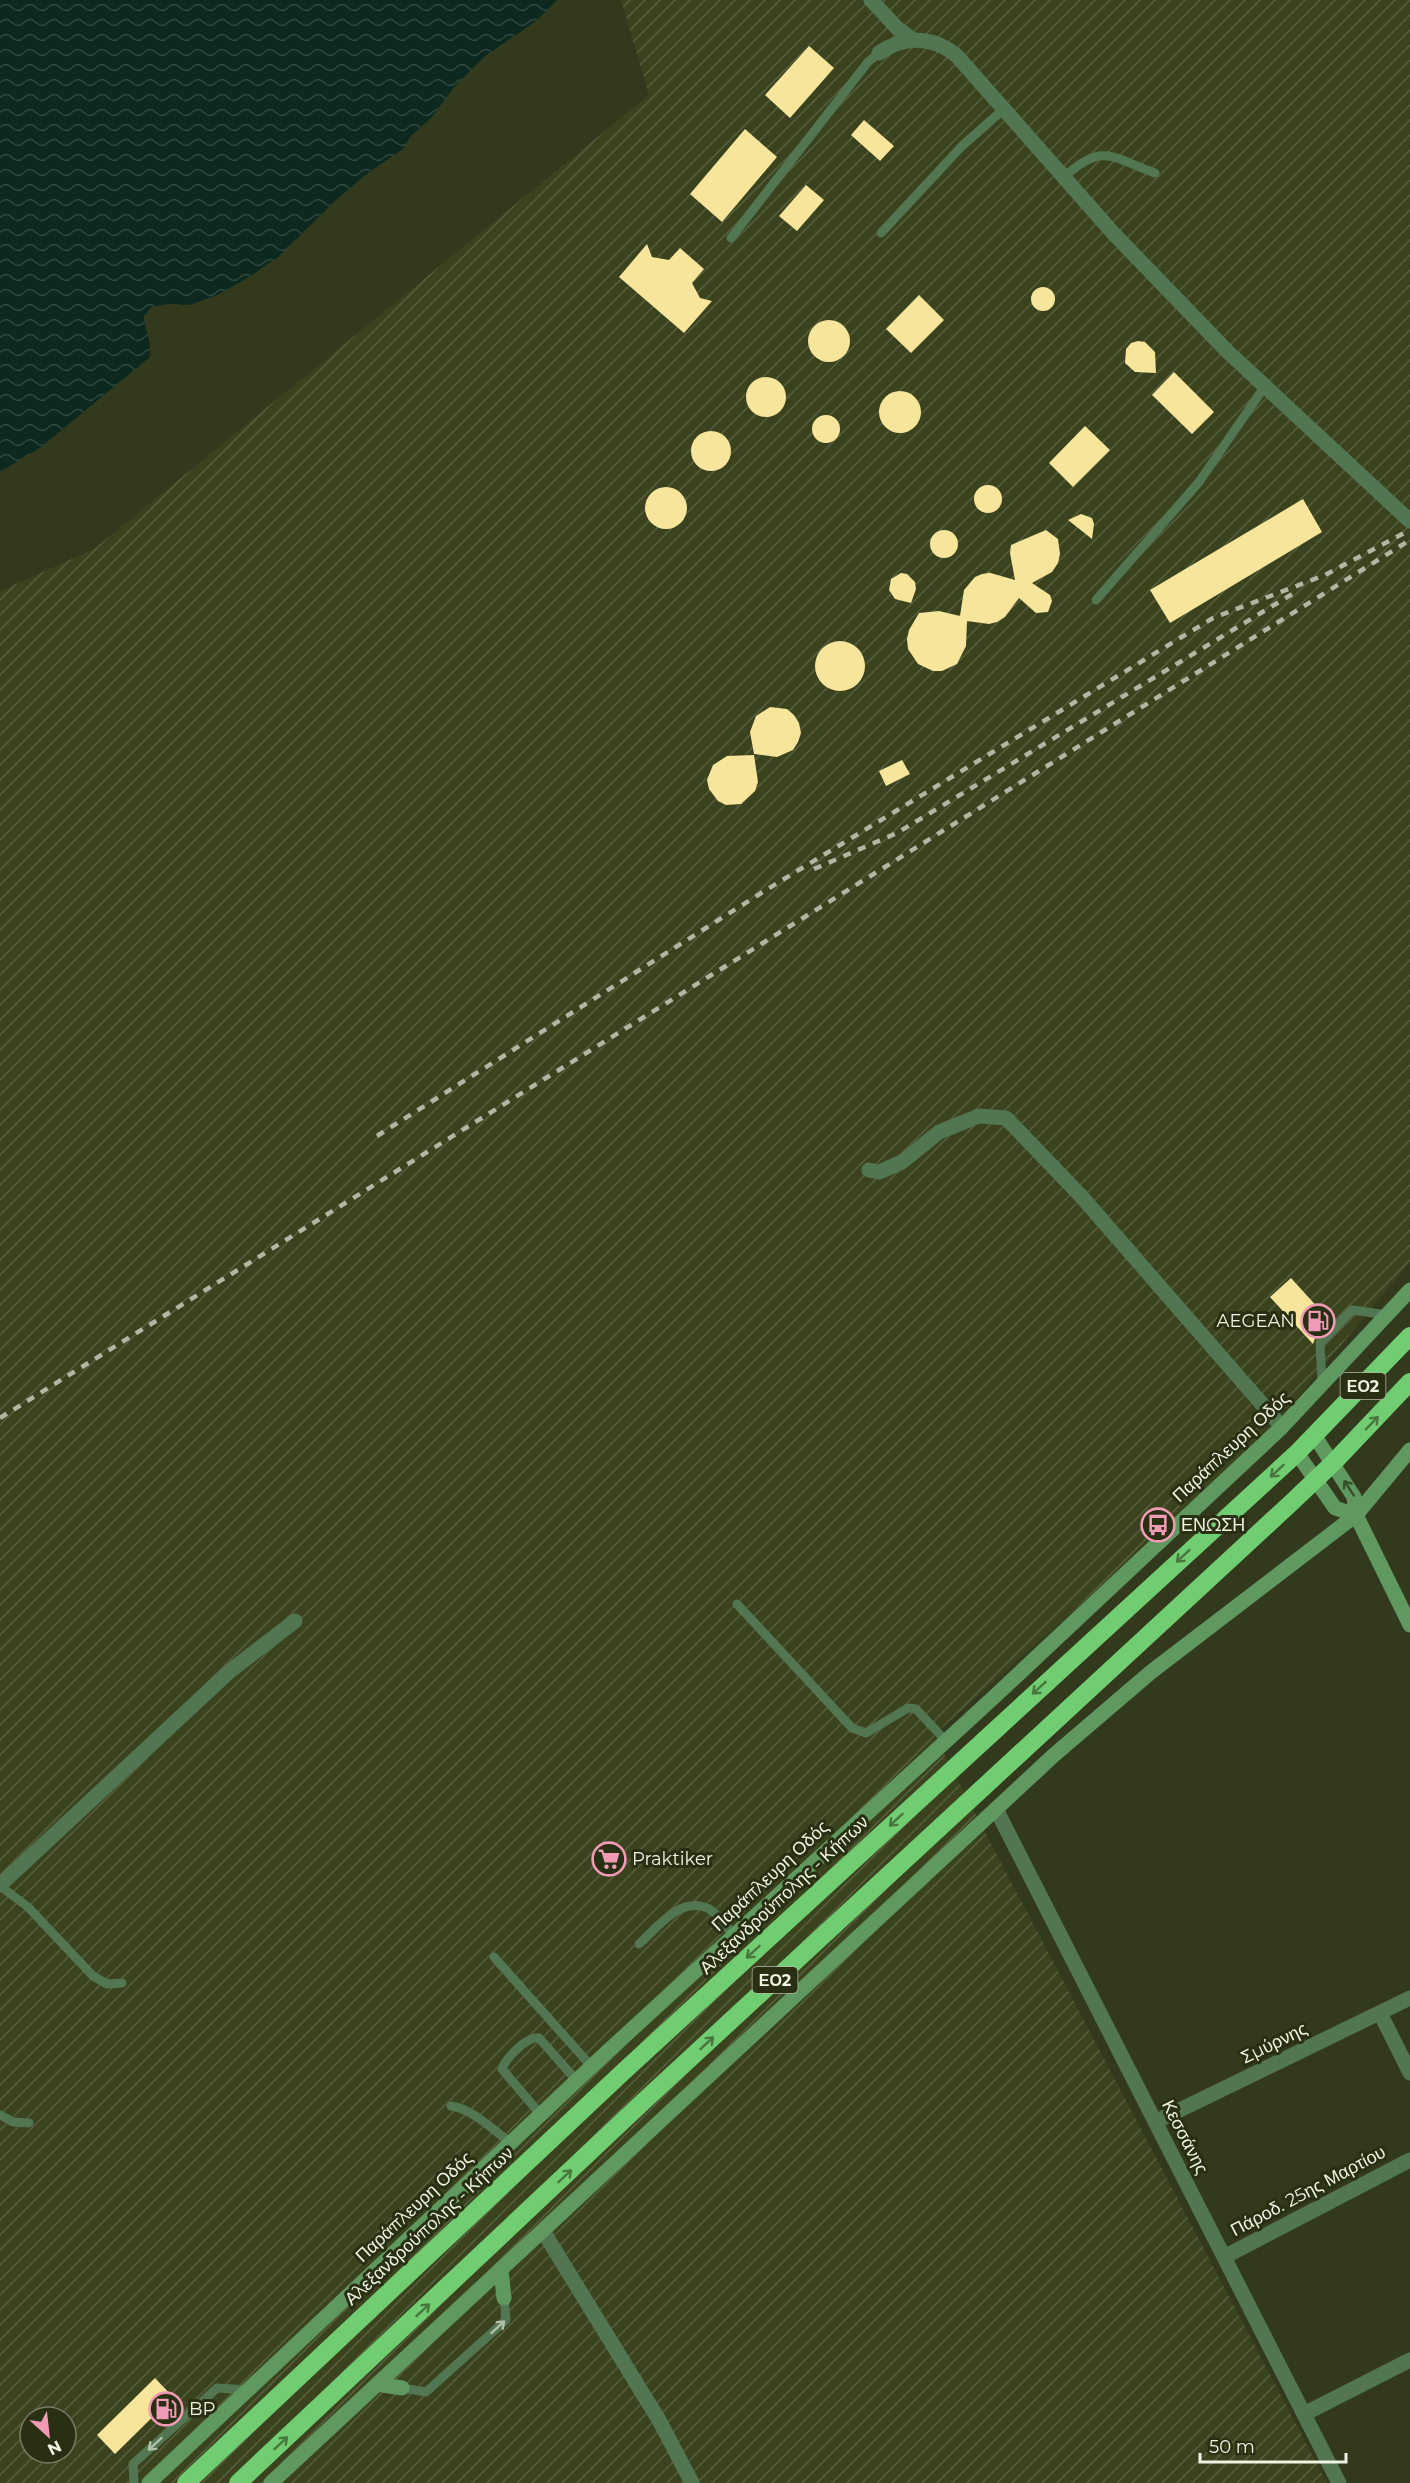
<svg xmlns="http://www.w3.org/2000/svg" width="1410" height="2483" font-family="Montserrat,sans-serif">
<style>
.industrial{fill:url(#industrial-furrows);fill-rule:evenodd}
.water{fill:url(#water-waves)}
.building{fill:#f7e59b}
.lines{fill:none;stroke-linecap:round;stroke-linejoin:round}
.lane{stroke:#527652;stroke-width:9}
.street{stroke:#527652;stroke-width:15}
.secondary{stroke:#5f9960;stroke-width:15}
.highway{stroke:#70cd72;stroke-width:18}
.rail{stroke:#b2b7a3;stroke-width:4.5;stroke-dasharray:8 8;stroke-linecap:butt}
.oneway{stroke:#48763d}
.oneway2{stroke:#384f29}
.oneway3{stroke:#b0c1a8}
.labels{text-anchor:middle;stroke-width:6;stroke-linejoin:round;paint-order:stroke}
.shield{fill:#282f12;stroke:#b3b8a4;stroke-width:1.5}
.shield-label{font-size:16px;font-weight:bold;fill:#eef3e2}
.poi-label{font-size:18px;fill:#eef3e2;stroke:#282f12;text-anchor:start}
.street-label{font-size:18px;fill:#eef3e2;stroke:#282f12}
</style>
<defs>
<pattern id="industrial-furrows" width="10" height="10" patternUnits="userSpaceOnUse" patternTransform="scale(1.5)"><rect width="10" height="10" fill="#3a431e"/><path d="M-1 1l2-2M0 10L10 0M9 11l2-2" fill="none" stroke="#575f3e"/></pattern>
<pattern id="water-waves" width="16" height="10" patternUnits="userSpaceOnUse" patternTransform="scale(1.5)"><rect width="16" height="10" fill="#0c281f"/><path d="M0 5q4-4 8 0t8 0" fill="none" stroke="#30483f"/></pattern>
</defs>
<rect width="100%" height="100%" fill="#32391c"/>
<path class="industrial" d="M 621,0 L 1410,0 L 1410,1262 L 1256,1448 L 934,1735 L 1327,2483 L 0,2483 L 0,591 L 94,549 L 649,95 ZM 30,2417 L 66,2417 L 66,2453 L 30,2453 Z"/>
<path class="water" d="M 0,0 L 557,0 L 536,21 L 485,56 L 455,86 L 431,118 L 411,136 L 403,149 L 368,173 L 336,200 L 278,257 L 249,277 L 217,295 L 189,305 L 168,304 L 152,307 L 144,316 C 145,331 152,341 150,357 L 41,447 L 0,472 Z"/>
<path class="building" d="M 809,46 L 834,68 L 790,118 L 765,95 Z
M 864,120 L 894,146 L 880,161 L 851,135 Z
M 745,129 L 777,157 L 722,222 L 690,194 Z
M 806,185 L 824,200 L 797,231 L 779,216 Z
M 647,244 L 652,257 L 669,260 L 680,248 L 704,269 L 692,283 L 700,298 L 712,301 L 684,333 L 619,277 Z
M1031 299a12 12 0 1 1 24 0a12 12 0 1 1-24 0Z
M 919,295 L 944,320 L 911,353 L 886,329 Z
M808 341a21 21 0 1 1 42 0a21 21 0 1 1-42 0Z
M 1138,341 L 1145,342 L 1155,352 L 1156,373 L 1135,372 L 1125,363 L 1126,349 L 1131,343 Z
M 1174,372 L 1214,412 L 1192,434 L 1152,395 Z
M746 397a20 20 0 1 1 40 0a20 20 0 1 1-40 0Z
M879 412a21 21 0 1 1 42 0a21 21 0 1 1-42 0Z
M812 429a14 14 0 1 1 28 0a14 14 0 1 1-28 0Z
M 1085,426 L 1110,450 L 1073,487 L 1049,463 Z
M691 451a20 20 0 1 1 40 0a20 20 0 1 1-40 0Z
M974 499a14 14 0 1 1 28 0a14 14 0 1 1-28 0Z
M645 508a21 21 0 1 1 42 0a21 21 0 1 1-42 0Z
M 1303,499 L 1322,532 L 1170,623 L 1150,590 Z
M 1081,514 L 1092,518 L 1094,524 L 1092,539 L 1068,520 Z
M 1046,530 L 1058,539 L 1060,554 L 1058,563 L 1052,572 L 1032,583 L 1050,595 L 1052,601 L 1048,612 L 1036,613 L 1019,598 L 1005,617 L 997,622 L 989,624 L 967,621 L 966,646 L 957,664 L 942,671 L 933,671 L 918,664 L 908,649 L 907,639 L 909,630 L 919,613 L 939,611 L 960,616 L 964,590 L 975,577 L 982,574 L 989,573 L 987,572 L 1015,580 L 1010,553 L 1011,545 Z
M930 544a14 14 0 1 1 28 0a14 14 0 1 1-28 0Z
M 901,573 L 907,574 L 915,582 L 916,589 L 911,603 L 895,599 L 889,590 L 891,579 Z
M815 666a25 25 0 1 1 50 0a25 25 0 1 1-50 0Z
M 770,707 L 787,709 L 794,715 L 799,723 L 801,733 L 798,742 L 793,750 L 777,757 L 754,754 L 750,732 L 756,716 Z
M 754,755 L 758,782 L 755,791 L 741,804 L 726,805 L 718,801 L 709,789 L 707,780 L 713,765 L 727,756 Z
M 902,760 L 910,774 L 886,786 L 879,771 Z
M 1291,1278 L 1331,1322 L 1315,1338 L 1313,1344 L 1270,1297 Z
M 155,2378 L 173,2397 L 115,2454 L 97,2435 Z"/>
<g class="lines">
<path class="lane" d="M 1064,177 C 1103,142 1111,157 1155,173
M 881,233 L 962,146 L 1004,109
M 731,238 L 868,62 L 879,53
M 1096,600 L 1199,482 L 1265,386
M 1322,1384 L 1320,1343 L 1352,1310 L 1388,1315
M 737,1604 L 852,1728 L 866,1733 L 908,1708 L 916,1709 L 946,1741
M 0,1886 L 28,1907 L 93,1976 L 107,1984 L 122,1983
M 639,1944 C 657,1928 680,1896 707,1908 C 718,1913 727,1927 734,1936
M 494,1957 L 592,2067
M 451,2106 C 473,2109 494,2131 511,2143
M 0,2115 L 13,2122 L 29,2123
M 541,2115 L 502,2069 C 506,2058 527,2036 539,2038 L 577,2081
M 402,2388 L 426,2392 L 506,2320 L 504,2298
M 134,2483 L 133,2464 L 217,2388 L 249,2390"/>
<path class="street" d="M 871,0 L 897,28 L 913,40
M 879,53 C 905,35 933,36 957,56 L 1114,234 L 1227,351 L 1410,521
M 869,1170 L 879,1172 L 902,1162 L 939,1132 L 979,1116 L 1006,1118 L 1081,1196 L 1282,1427
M 996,1809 L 1339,2483
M 0,1885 L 230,1671 L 295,1621
M 1380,2013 L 1410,2073
M 1155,2122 L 1410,1998
M 543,2231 L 659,2420 L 692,2483
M 1224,2257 L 1410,2160
M 1304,2414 L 1410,2360"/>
<path class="secondary" d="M 1314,1435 L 1354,1497 L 1356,1515 L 1410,1625
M 1297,1453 L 1335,1508 L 1356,1515
M 501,2270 L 504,2298
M 377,2384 L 402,2388
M 149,2483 L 606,2053 L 994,1697 L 1282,1427 L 1410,1290
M 271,2483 L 1054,1755 L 1151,1672 L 1356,1515 L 1410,1450"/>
<path class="highway" d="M 186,2483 L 623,2072 L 1297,1453 L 1410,1336
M 238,2483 L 645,2100 L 1291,1503 L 1333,1463 L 1410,1382"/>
<path class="rail" d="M 814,869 L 897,833 L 1294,593
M 377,1136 L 766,890 L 1213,618 L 1325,575 L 1410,530
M 0,1418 L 1410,540"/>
</g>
<defs><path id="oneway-shaft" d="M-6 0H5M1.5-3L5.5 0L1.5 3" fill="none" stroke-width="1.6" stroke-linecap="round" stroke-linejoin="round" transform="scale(1.5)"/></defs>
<g class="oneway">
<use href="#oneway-shaft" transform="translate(1372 1423) rotate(-46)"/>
<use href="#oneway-shaft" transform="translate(1277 1471) rotate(137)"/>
<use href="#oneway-shaft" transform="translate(1183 1556) rotate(137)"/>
<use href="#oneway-shaft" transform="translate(1039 1688) rotate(137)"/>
<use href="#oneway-shaft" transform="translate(896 1820) rotate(137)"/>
<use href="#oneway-shaft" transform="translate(753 1952) rotate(137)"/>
<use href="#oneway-shaft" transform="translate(707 2043) rotate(-43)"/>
<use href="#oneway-shaft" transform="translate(565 2176) rotate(-43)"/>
<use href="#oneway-shaft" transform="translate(423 2310) rotate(-43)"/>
<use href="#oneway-shaft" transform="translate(281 2443) rotate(-43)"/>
</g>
<use class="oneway2" href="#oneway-shaft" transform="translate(1349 1488) rotate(-123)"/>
<g class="oneway3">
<use href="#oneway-shaft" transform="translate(498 2327) rotate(-42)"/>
<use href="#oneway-shaft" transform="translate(155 2444) rotate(138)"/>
</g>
<defs>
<symbol id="fuel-ring" viewBox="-11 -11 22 22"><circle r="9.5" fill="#282f12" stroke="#f09ab6" stroke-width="1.5"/><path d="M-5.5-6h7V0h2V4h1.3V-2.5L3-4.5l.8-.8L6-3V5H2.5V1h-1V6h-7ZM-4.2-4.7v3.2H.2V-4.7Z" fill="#f09ab6"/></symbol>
<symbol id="bus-ring" viewBox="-11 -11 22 22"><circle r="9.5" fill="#282f12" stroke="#f09ab6" stroke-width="1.5"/><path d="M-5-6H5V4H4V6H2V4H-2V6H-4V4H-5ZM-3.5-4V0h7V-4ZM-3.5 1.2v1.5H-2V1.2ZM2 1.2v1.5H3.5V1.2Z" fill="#f09ab6"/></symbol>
<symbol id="supermarket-ring" viewBox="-11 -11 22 22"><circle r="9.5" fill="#282f12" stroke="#f09ab6" stroke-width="1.5"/><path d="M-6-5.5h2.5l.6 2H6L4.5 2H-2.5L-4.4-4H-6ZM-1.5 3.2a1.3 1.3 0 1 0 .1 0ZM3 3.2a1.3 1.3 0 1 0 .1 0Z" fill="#f09ab6"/></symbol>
</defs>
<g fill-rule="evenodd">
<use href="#fuel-ring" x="1299" y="1302" width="38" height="38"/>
<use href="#bus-ring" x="1139" y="1506" width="38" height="38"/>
<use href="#supermarket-ring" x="590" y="1840" width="38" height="38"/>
<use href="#fuel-ring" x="147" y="2390" width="38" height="38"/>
</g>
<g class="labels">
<g class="shield">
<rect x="1340.5" y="1373" width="45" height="26" rx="4.5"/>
<rect x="752.5" y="1967" width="45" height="26" rx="4.5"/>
</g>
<g class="shield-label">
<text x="1363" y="1392">ΕΟ2</text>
<text x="775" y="1986">ΕΟ2</text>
</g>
<g class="poi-label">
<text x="1295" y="1327" text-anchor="end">AEGEAN</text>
<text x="1181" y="1531">ΕΝΩΣΗ</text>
<text x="632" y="1865">Praktiker</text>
<text x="189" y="2415">BP</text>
</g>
<g class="street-label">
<text transform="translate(1231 1447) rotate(-43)" y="6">Παράπλευρη Οδός</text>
<text transform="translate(770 1876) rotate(-43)" y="6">Παράπλευρη Οδός</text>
<text transform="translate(784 1895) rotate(-43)" y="6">Αλεξανδρούπολης - Κήπων</text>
<text transform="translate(1274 2043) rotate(-26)" y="6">Σμύρνης</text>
<text transform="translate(1185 2137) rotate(63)" y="6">Κεσσάνης</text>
<text transform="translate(1308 2191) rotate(-28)" y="6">Πάροδ. 25ης Μαρτίου</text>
<text transform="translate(414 2207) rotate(-43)" y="6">Παράπλευρη Οδός</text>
<text transform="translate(429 2226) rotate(-43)" y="6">Αλεξανδρούπολης - Κήπων</text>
</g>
</g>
<g transform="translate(48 2435) rotate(153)"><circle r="28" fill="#282f12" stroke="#777d65" stroke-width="1.5"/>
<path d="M0-4.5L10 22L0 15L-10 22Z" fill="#f09ab6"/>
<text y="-9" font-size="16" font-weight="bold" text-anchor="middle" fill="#eef3e2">N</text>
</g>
<path d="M1200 2453v9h146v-9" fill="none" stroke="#eef3e2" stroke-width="3"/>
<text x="1209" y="2453" font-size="18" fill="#eef3e2" stroke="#282f12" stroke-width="4.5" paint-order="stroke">50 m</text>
</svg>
